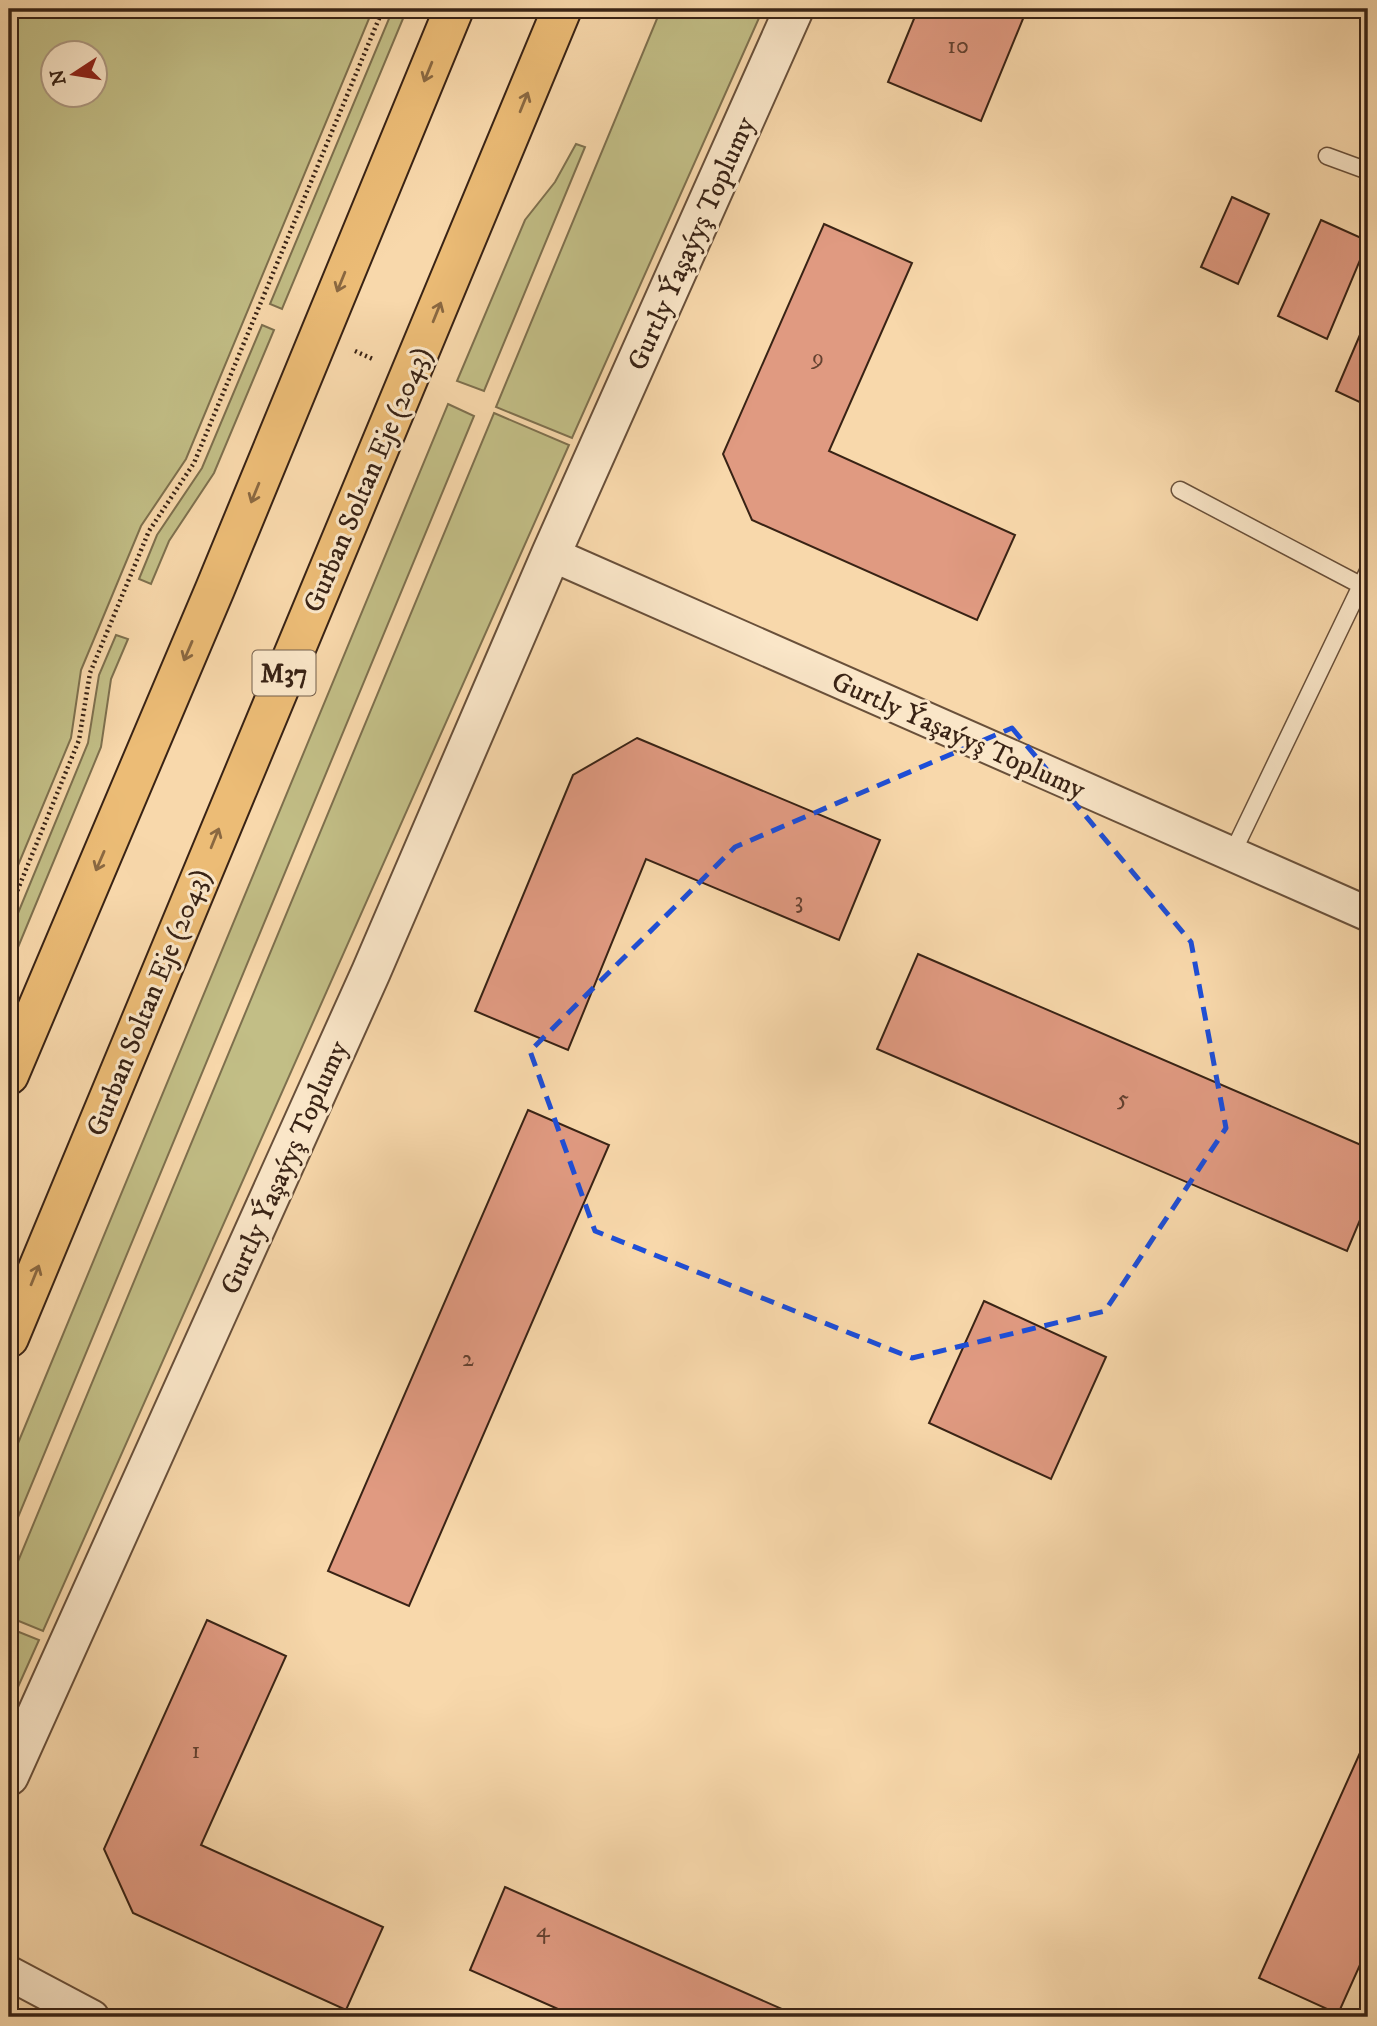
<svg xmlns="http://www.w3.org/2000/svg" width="1377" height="2026" font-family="'IM FELL DW Pica',serif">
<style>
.grass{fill:#c2be86;stroke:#7e704e;stroke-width:2;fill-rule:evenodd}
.building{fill:#e09a81;stroke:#392315;stroke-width:2}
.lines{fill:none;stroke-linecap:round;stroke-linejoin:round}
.service-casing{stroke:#69503a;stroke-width:19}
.minor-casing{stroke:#69503a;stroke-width:37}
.tertiary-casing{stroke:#69503a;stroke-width:42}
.trunk-casing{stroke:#392315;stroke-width:42}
.path{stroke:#392315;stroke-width:4.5;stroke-dasharray:2 3.5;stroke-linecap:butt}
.service{stroke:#fae6c8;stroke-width:16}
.minor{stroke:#fae6c8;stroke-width:33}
.tertiary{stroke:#fae6c8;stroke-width:38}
.trunk{stroke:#ecbc76;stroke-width:38}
.oneway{stroke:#8a6841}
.marked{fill:none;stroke:#1d4ed8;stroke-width:5;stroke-dasharray:14 9;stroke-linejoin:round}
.labels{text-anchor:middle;stroke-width:6;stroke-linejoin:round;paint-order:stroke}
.number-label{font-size:24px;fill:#634130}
.shield{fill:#fae6c8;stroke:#735e4b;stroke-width:2}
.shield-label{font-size:26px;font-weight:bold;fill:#392315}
.street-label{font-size:28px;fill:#392315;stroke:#fae6c8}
</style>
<rect width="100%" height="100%" fill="#f8d8ab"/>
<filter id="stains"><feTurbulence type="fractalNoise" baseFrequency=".00286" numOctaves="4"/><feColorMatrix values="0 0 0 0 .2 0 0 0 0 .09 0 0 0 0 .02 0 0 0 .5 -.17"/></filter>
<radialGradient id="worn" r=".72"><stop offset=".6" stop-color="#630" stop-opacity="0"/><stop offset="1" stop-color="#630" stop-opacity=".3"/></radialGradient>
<path class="grass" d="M 9,9 L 373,9 L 186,459 L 141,526 L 99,627 L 81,670 L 71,738 L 9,887 ZM 52,52 L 94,52 L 94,94 L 52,94 Z
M 393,9 L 407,9 L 282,309 L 270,304 Z
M 661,9 L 763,9 L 572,438 L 496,407 Z
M 576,144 L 585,147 L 484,391 L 457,381 L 525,220 L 555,182 Z
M 262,325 L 274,330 L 214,473 L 169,541 L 151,584 L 139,579 L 157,535 L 202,468 Z
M 448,404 L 474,416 L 9,1539 L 9,1465 Z
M 494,413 L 569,445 L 43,1631 L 9,1617 L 9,1583 Z
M 116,635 L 128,639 L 111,679 L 101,747 L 9,969 L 9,935 L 88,743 L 99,675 Z
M 9,1628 L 39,1640 L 9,1707 Z"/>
<path class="building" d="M 918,9 L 1027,9 L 981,121 L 888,82 Z
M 1232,197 L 1269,214 L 1238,284 L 1201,267 Z
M 1321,220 L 1368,241 L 1327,339 L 1278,316 Z
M 824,224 L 912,263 L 829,451 L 1015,535 L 977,620 L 752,520 L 723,454 Z
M 1368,316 L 1368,406 L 1336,391 Z
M 637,738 L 880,840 L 839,940 L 646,859 L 568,1050 L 475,1011 L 573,775 Z
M 918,954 L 1368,1148 L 1368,1201 L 1347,1251 L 877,1049 Z
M 528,1110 L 609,1145 L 409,1606 L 328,1571 Z
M 984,1301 L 1106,1357 L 1051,1479 L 929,1423 Z
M 207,1620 L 286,1656 L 201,1845 L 383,1927 L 346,2010 L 133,1913 L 104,1849 Z
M 1368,1735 L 1368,1947 L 1338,2014 L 1259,1978 Z
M 505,1887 L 800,2017 L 576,2017 L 470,1970 Z"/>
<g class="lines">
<defs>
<path id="service" d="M 1327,156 L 1368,171
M 1180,490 L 1368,589
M 1232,854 L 1368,571"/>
<path id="minor" d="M 551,554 L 1368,914
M 9,1973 L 92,2017"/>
<path id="tertiary" d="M 9,1776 L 371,972 L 551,554 L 794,9"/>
<path id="trunk" d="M 9,1075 L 215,589 L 454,9
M 9,1338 L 562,9"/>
</defs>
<use href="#service" class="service-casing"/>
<use href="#minor" class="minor-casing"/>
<use href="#tertiary" class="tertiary-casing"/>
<use href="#trunk" class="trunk-casing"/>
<path class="path" d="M 355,351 L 375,360
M 9,911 L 79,740 L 90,673 L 149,531 L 194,463 L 383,9"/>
<use href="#service" class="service"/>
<use href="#minor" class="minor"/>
<use href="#tertiary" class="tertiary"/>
<use href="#trunk" class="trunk"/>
</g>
<defs><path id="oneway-shaft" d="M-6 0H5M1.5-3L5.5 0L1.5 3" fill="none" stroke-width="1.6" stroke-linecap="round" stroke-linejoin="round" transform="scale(1.75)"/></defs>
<g class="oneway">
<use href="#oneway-shaft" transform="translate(428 72) rotate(112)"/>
<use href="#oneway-shaft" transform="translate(524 102) rotate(-68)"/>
<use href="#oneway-shaft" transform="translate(341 282) rotate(112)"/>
<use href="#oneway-shaft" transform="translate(437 312) rotate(-68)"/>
<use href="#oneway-shaft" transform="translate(255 493) rotate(112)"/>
<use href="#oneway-shaft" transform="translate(188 651) rotate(113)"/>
<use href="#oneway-shaft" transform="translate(215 838) rotate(-68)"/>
<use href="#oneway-shaft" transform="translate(100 861) rotate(113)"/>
<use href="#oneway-shaft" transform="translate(35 1275) rotate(-68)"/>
</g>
<path class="marked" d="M 1012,728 L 1191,942 L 1226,1128 L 1105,1311 L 912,1358 L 595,1231 L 530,1051 L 735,847 Z"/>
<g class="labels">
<g class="number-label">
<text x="958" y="53">10</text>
<text x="818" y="365">9</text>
<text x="799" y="908">3</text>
<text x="1123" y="1106">5</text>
<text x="468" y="1366">2</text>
<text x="196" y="1758">1</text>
<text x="543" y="1937">4</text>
</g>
<rect class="shield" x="252.5" y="650.5" width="63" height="45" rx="5"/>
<g class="shield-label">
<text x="284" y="682">M37</text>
</g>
<g class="street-label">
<text transform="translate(690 243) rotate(-66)" y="10">Gurtly Ýaşaýyş Toplumy</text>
<text transform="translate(366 479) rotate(-67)" y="10">Gurban Soltan Eje (2043)</text>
<text transform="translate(959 734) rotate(24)" y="10">Gurtly Ýaşaýyş Toplumy</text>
<text transform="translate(147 1002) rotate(-68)" y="10">Gurban Soltan Eje (2043)</text>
<text transform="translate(283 1167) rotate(-66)" y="10">Gurtly Ýaşaýyş Toplumy</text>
</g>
</g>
<rect width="1377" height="2026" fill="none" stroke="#f8d8ab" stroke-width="35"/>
<rect x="10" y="10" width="1356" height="2005" fill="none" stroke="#392315" stroke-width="3.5"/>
<rect x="18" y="18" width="1342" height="1991" fill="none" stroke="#392315" stroke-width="2"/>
<g transform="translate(74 74) rotate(258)"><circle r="33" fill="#fae6c8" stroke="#ad9880" stroke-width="2"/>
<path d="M0-5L12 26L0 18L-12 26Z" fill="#8f2418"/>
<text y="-10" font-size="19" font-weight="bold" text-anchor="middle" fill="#392315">N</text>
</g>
<rect width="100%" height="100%" filter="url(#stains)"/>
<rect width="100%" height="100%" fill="url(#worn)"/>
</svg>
